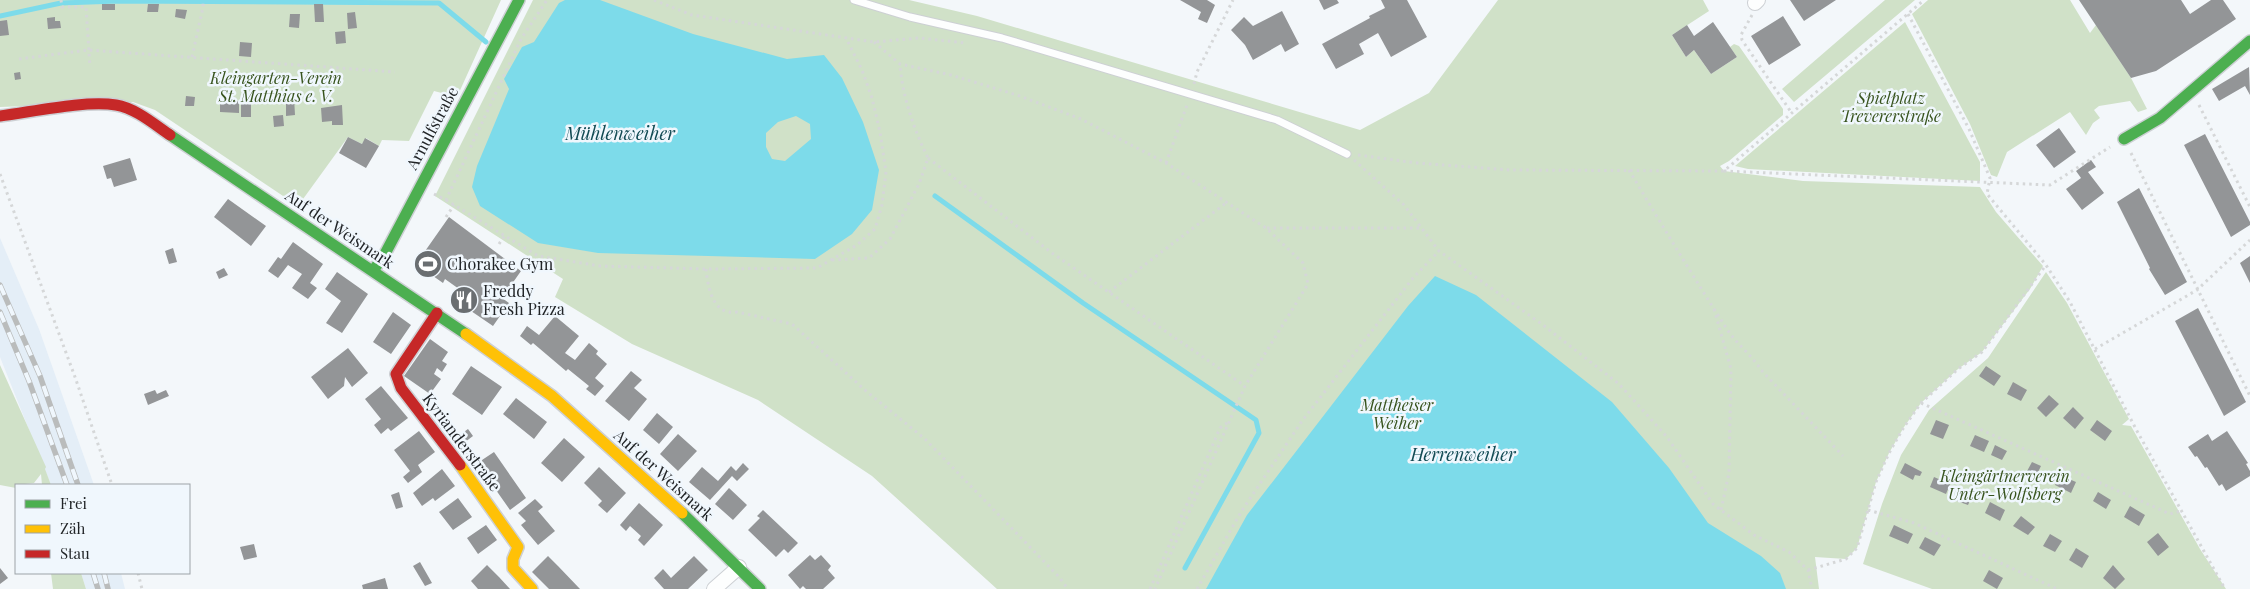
<svg xmlns="http://www.w3.org/2000/svg" width="2250" height="589" font-family="'Playfair Display',serif">
<style>
.built{fill:#e4eef7}
.green{fill:#d0e1c8}
.water{fill:#7ddbea;fill-rule:evenodd}
.lines{fill:none;stroke-linecap:round;stroke-linejoin:round}
.stream{stroke:#7ddbea;stroke-width:5}
.building{fill:#939597}
.lane-casing{stroke:#cdd0d4;stroke-width:9}
.street-casing{stroke:#cdd0d4;stroke-width:16}
.fast-casing{stroke:#cdd0d4;stroke-width:14}
.slow-casing{stroke:#cdd0d4;stroke-width:14}
.jam-casing{stroke:#cdd0d4;stroke-width:14}
.path{stroke:#d5d7d8;stroke-width:3;stroke-dasharray:2.5 4;stroke-linecap:butt}
.lane{stroke:#fdfefe;stroke-width:7}
.street{stroke:#fdfefe;stroke-width:14}
.fast{stroke:#4caf50;stroke-width:11}
.slow{stroke:#ffc107;stroke-width:11}
.jam{stroke:#c62828;stroke-width:11}
.rail-casing{stroke:#babcbc;stroke-width:5.5}
.rail{stroke:#f0f7fd;stroke-width:4;stroke-dasharray:11;stroke-linecap:butt}
.labels{text-anchor:middle;stroke-width:5;stroke-linejoin:round;paint-order:stroke}
.park-label{font-size:16px;font-style:italic;fill:#37531d;stroke:#f0f7fd}
.street-label{font-size:16px;fill:#212427;stroke:#f0f7fd}
.poi-label{font-size:16px;fill:#212427;stroke:#f0f7fd;text-anchor:start}
.water-label{font-size:18px;font-style:italic;fill:#124b54;stroke:#f0f7fd}
</style>
<rect width="100%" height="100%" fill="#f3f7fa"/>
<path class="built" d="M 0,238 L 39,329 L 94,485 L 51,485 L 0,357 Z
M 81,573 L 121,573 L 125,589 L 86,589 Z"/>
<path class="green" d="M 0,0 L 501,0 L 457,97 L 434,91 L 409,141 L 382,140 L 379,146 L 366,138 L 362,144 L 348,137 L 298,206 L 155,110 L 133,102 L 0,107 Z
M 533,0 L 909,0 L 977,16 L 1360,130 L 1429,93 L 1498,0 L 1703,0 L 1709,11 L 1672,35 L 1686,57 L 1694,50 L 1711,74 L 1737,57 L 1730,47 L 1734,44 L 1739,46 L 1783,109 L 1783,115 L 1729,161 L 1720,166 L 1724,171 L 1803,181 L 1980,187 L 1996,212 L 2043,266 L 2030,289 L 1982,352 L 1958,369 L 1921,403 L 1904,427 L 1889,453 L 1876,482 L 1857,548 L 1846,559 L 1815,557 L 1819,589 L 997,589 L 872,476 L 758,400 L 632,344 L 555,297 L 563,279 L 435,196 Z
M 1885,0 L 1915,0 L 1794,102 L 1782,89 Z
M 1928,0 L 2070,0 L 2090,33 L 2096,25 L 2131,78 L 2147,109 L 2138,112 L 2130,101 L 2099,106 L 2094,110 L 2100,118 L 2093,123 L 2086,135 L 2070,112 L 2007,152 L 1997,177 L 1991,175 L 1970,124 L 1912,14 Z
M 1905,22 L 1980,162 L 1980,181 L 1748,169 L 1735,166 Z
M 2046,272 L 2067,303 L 2129,419 L 2122,425 L 2131,426 L 2200,549 L 2226,589 L 1932,589 L 1863,564 L 1882,504 L 1901,455 L 1929,410 L 1988,358 Z
M 0,365 L 46,467 L 45,469 L 51,485 L 42,485 L 41,474 L 34,483 L 16,485 L 16,488 L 0,485 Z
M 51,573 L 81,573 L 86,589 L 53,589 Z"/>
<path class="water" d="M 565,0 L 600,0 L 693,34 L 787,59 L 824,55 L 842,78 L 863,122 L 879,170 L 872,210 L 852,234 L 815,259 L 598,253 L 538,243 L 480,206 L 472,187 L 477,166 L 509,89 L 504,79 L 522,47 L 534,42 L 559,3 ZM 796,116 L 810,124 L 811,139 L 785,161 L 772,159 L 766,147 L 766,133 L 778,122 Z
M 1435,276 L 1476,295 L 1612,402 L 1669,468 L 1708,523 L 1761,556 L 1780,573 L 1786,589 L 1206,589 L 1247,515 L 1408,306 Z"/>
<g class="lines">
<path class="stream" d="M 0,16 L 61,3 L 118,1 L 439,3 L 486,42
M 935,196 L 1083,303 L 1256,420 L 1259,433 L 1185,568"/>
</g>
<path class="building" d="M 1180,0 L 1207,0 L 1215,5 L 1207,23 L 1198,19 L 1201,12 Z
M 1319,0 L 1337,0 L 1339,3 L 1324,10 Z
M 1381,0 L 1407,0 L 1427,37 L 1391,57 L 1378,33 L 1359,44 L 1364,54 L 1336,69 L 1322,44 L 1370,18 L 1369,16 L 1385,8 Z
M 1790,0 L 1836,0 L 1804,21 Z
M 2079,0 L 2181,0 L 2190,14 L 2211,0 L 2223,0 L 2236,19 L 2156,71 L 2131,78 Z
M 102,4 L 115,4 L 115,10 L 102,10 Z
M 148,4 L 159,4 L 158,12 L 147,12 Z
M 314,4 L 323,4 L 324,22 L 315,22 Z
M 176,9 L 187,10 L 185,19 L 175,17 Z
M 1282,11 L 1299,44 L 1285,52 L 1281,44 L 1253,60 L 1245,45 L 1231,30 L 1244,17 L 1253,26 Z
M 355,12 L 357,28 L 348,29 L 347,13 Z
M 290,14 L 300,14 L 299,28 L 289,27 Z
M 1783,16 L 1801,45 L 1769,65 L 1751,36 Z
M 55,17 L 55,21 L 60,21 L 61,28 L 48,29 L 47,18 Z
M 7,20 L 9,35 L 0,36 L 0,21 Z
M 1713,22 L 1737,57 L 1711,74 L 1694,50 L 1686,57 L 1672,35 L 1687,25 L 1694,36 Z
M 345,31 L 346,43 L 336,44 L 335,32 Z
M 240,42 L 252,43 L 251,57 L 239,56 Z
M 2249,67 L 2250,95 L 2245,86 L 2219,101 L 2212,89 Z
M 20,72 L 21,79 L 15,80 L 14,73 Z
M 186,96 L 195,97 L 194,106 L 185,106 Z
M 286,97 L 294,97 L 295,115 L 286,116 Z
M 220,100 L 239,101 L 239,113 L 220,112 Z
M 241,102 L 251,102 L 251,117 L 241,117 Z
M 342,105 L 343,125 L 332,125 L 332,121 L 322,122 L 321,108 Z
M 283,115 L 284,126 L 274,127 L 273,116 Z
M 2059,128 L 2076,152 L 2054,168 L 2036,145 Z
M 2205,134 L 2250,222 L 2250,225 L 2231,237 L 2184,145 Z
M 348,137 L 362,144 L 365,138 L 379,146 L 366,168 L 339,153 Z
M 130,158 L 137,180 L 114,187 L 111,178 L 107,179 L 103,166 Z
M 2091,160 L 2096,167 L 2088,172 L 2104,193 L 2082,210 L 2066,189 L 2081,178 L 2076,171 Z
M 2139,188 L 2187,282 L 2165,295 L 2149,269 L 2150,268 L 2117,202 Z
M 228,199 L 266,226 L 251,246 L 214,217 Z
M 449,217 L 521,271 L 502,298 L 509,303 L 493,326 L 452,298 L 459,289 L 445,279 L 443,283 L 416,264 Z
M 293,242 L 323,264 L 310,283 L 317,288 L 308,299 L 292,288 L 302,274 L 288,265 L 278,278 L 268,271 L 278,257 L 281,259 Z
M 173,248 L 177,262 L 169,264 L 165,251 Z
M 2250,256 L 2250,283 L 2240,263 Z
M 224,268 L 228,275 L 219,279 L 216,272 Z
M 337,272 L 368,294 L 342,333 L 326,323 L 341,301 L 325,289 Z
M 2198,308 L 2246,402 L 2224,416 L 2175,321 Z
M 393,312 L 411,325 L 391,354 L 373,342 Z
M 555,316 L 579,336 L 565,353 L 575,360 L 589,343 L 598,351 L 596,354 L 607,364 L 595,378 L 604,386 L 595,396 L 586,389 L 589,386 L 568,369 L 566,371 L 533,343 L 531,345 L 520,336 L 527,326 L 539,335 Z
M 430,339 L 448,352 L 442,361 L 447,364 L 442,372 L 437,368 L 434,374 L 441,379 L 430,394 L 404,376 Z
M 348,348 L 368,373 L 352,387 L 345,377 L 344,386 L 328,399 L 311,377 Z
M 471,366 L 502,387 L 482,415 L 452,394 Z
M 1986,366 L 2001,376 L 1994,386 L 1979,376 Z
M 631,371 L 642,380 L 634,388 L 647,399 L 629,421 L 605,401 Z
M 2013,382 L 2027,390 L 2021,401 L 2007,394 Z
M 381,386 L 408,418 L 391,431 L 388,428 L 381,434 L 374,425 L 381,419 L 365,399 Z
M 155,390 L 157,394 L 166,390 L 169,396 L 148,405 L 144,394 Z
M 2049,395 L 2059,404 L 2046,417 L 2037,408 Z
M 516,398 L 547,422 L 534,439 L 503,414 Z
M 2073,407 L 2084,418 L 2075,429 L 2063,418 Z
M 657,413 L 673,427 L 659,444 L 643,430 Z
M 1936,420 L 1949,425 L 1943,439 L 1930,434 Z
M 2097,420 L 2112,431 L 2105,441 L 2090,430 Z
M 468,429 L 473,436 L 465,442 L 474,453 L 468,458 L 454,439 Z
M 419,431 L 435,452 L 418,465 L 422,472 L 408,483 L 403,477 L 410,471 L 394,450 Z
M 2227,431 L 2248,463 L 2246,464 L 2250,471 L 2250,476 L 2226,491 L 2222,484 L 2219,486 L 2207,467 L 2205,468 L 2197,456 L 2195,457 L 2188,447 L 2208,434 L 2212,441 Z
M 678,434 L 697,451 L 678,471 L 660,454 Z
M 1975,435 L 1989,441 L 1984,452 L 1970,446 Z
M 564,438 L 585,457 L 562,482 L 541,463 Z
M 1995,445 L 2007,451 L 2002,460 L 1991,455 Z
M 494,452 L 526,498 L 510,510 L 484,473 L 486,472 L 479,462 Z
M 2032,462 L 2041,466 L 2035,478 L 2026,473 Z
M 743,463 L 749,469 L 737,481 L 732,476 L 710,500 L 689,482 L 702,467 L 718,481 L 731,466 L 736,471 Z
M 1905,463 L 1922,472 L 1920,476 L 1915,475 L 1913,480 L 1900,473 Z
M 599,467 L 626,493 L 607,513 L 598,505 L 602,501 L 584,483 Z
M 442,469 L 455,486 L 435,501 L 433,498 L 422,506 L 413,493 Z
M 2060,475 L 2076,482 L 2071,493 L 2055,485 Z
M 1934,477 L 1950,484 L 1946,494 L 1930,487 Z
M 729,488 L 747,505 L 733,520 L 715,504 Z
M 1959,490 L 1972,496 L 1968,505 L 1954,500 Z
M 399,492 L 403,507 L 396,509 L 391,495 Z
M 2098,492 L 2111,500 L 2106,509 L 2093,501 Z
M 458,498 L 472,517 L 453,530 L 439,512 Z
M 535,499 L 543,507 L 538,511 L 555,531 L 538,545 L 521,525 L 526,521 L 518,513 Z
M 1990,502 L 2005,510 L 2000,521 L 1985,513 Z
M 639,503 L 663,525 L 644,546 L 638,540 L 641,536 L 630,526 L 626,531 L 620,525 Z
M 2130,506 L 2145,515 L 2139,526 L 2124,517 Z
M 763,510 L 798,543 L 788,553 L 784,549 L 776,557 L 748,530 L 760,518 L 757,516 Z
M 2021,516 L 2035,527 L 2028,535 L 2013,526 Z
M 486,525 L 497,540 L 478,554 L 467,538 Z
M 1894,525 L 1913,534 L 1908,544 L 1889,536 Z
M 2158,533 L 2169,547 L 2158,556 L 2147,542 Z
M 2050,534 L 2062,541 L 2055,552 L 2043,546 Z
M 1925,537 L 1941,545 L 1934,556 L 1919,548 Z
M 254,544 L 257,557 L 244,560 L 240,547 Z
M 2076,548 L 2089,556 L 2082,568 L 2069,560 Z
M 810,555 L 815,560 L 821,555 L 831,566 L 828,570 L 835,578 L 823,589 L 806,589 L 803,586 L 800,589 L 788,575 Z
M 548,556 L 558,566 L 580,589 L 549,589 L 532,572 Z
M 694,556 L 708,570 L 688,589 L 664,589 L 654,578 L 663,569 L 671,578 Z
M 420,562 L 432,583 L 425,586 L 413,566 Z
M 487,565 L 499,577 L 510,589 L 478,589 L 471,581 Z
M 2113,565 L 2125,579 L 2115,589 L 2103,578 Z
M 0,568 L 8,578 L 0,584 Z
M 1989,570 L 2003,578 L 1997,589 L 1983,581 Z
M 385,578 L 388,589 L 363,589 L 362,585 Z"/>
<g class="lines">
<defs>
<path id="lane" d="M 854,0 L 910,17 L 1002,38 L 1277,120 L 1347,154"/>
<path id="street" d="M 1755,3 L 1758,0
M 714,589 L 739,567"/>
<path id="fast" d="M 170,135 L 466,334
M 2124,139 L 2160,118 L 2250,41
M 373,271 L 386,252 L 519,0
M 682,513 L 760,589"/>
<path id="slow" d="M 466,334 L 552,396 L 682,513
M 460,465 L 518,547 L 513,559 L 513,568 L 532,589"/>
<path id="jam" d="M 0,116 C 32,112 85,100 116,105 C 135,108 154,124 170,135
M 437,313 L 396,374 L 401,388 L 460,465"/>
</defs>
<use href="#lane" class="lane-casing"/>
<use href="#street" class="street-casing"/>
<use href="#fast" class="fast-casing"/>
<use href="#slow" class="slow-casing"/>
<use href="#jam" class="jam-casing"/>
<path class="path" d="M 61,0 L 62,7 L 86,7 L 90,67
M 654,0 L 692,15 L 874,42 L 919,38 L 966,43
M 1908,14 L 1969,129 L 1990,178 L 1987,194 L 2046,265 L 2070,302 L 2137,431 L 2225,589
M 1752,15 L 1741,35 L 1742,40 L 1791,112
M 874,42 L 900,64 L 951,75 L 1017,95 L 1081,119 L 1166,163 L 1266,228 L 1303,263 L 1308,284 L 1245,386 L 1155,589
M 192,57 L 203,7 L 203,0
M 19,59 L 88,50 L 395,72
M 1194,84 L 1197,72 L 1233,0
M 2199,105 L 2250,207
M 2131,153 L 2250,396
M 1358,155 L 1417,163 L 1509,170 L 1724,171 L 1924,0
M 928,158 L 1052,253 L 1245,386
M 1354,160 L 1404,205 L 1439,251 L 1543,325 L 1619,384 L 1667,437 L 1713,504 L 1754,535 L 1789,552 L 1808,570 L 1812,589
M 1166,163 L 1187,105
M 1629,170 C 1660,222 1692,275 1725,326 C 1735,343 1751,354 1761,370 L 1843,456
M 1724,171 L 2050,185 L 2110,147
M 0,174 L 75,377 L 112,485
M 434,194 L 446,200 L 521,39 L 547,0
M 446,200 L 538,256 L 600,266 L 706,269 L 817,268 L 857,245 L 875,229 L 882,205 L 886,172 L 880,132 L 872,98 L 862,70 L 846,38
M 446,217 L 454,205
M 1267,228 L 1422,228
M 499,244 L 505,235
M 832,260 L 869,258 L 890,239 L 919,184 L 928,158 C 914,130 902,95 900,64
M 706,269 C 708,288 713,316 737,312 L 792,324 L 866,391 L 925,439 L 1059,577 L 1068,589
M 1109,292 L 1226,203
M 1714,309 L 1731,369 L 1729,473 L 1721,510
M 2095,349 L 2197,290 L 2250,240
M 1921,403 L 2170,514 L 2181,511
M 1868,510 L 1914,523 L 2057,589
M 1808,570 L 1846,559 L 1857,548 L 1876,482 L 1889,453 L 1904,427 L 1921,403 L 1958,369 L 1982,352 L 2046,265
M 138,573 L 142,589
M 1150,589 L 1220,428 L 1227,423
M 1197,589 L 1241,512 L 1302,421 L 1413,278 L 1439,251"/>
<use href="#lane" class="lane"/>
<use href="#street" class="street"/>
<use href="#fast" class="fast"/>
<use href="#slow" class="slow"/>
<use href="#jam" class="jam"/>
<defs>
<path id="rail" d="M 0,285 L 40,376 L 78,485
M 0,312 L 29,381 L 67,485
M 93,573 L 98,589
M 104,573 L 108,589"/>
</defs>
<use href="#rail" class="rail-casing"/>
<use href="#rail" class="rail"/>
</g>
<defs>
<symbol id="stadium-disc" viewBox="-11 -11 22 22"><circle r="9.5" fill="#6a6e71" stroke="#f0f7fd"/><path d="M0-5a6.5 5 0 1 0 0 10a6.5 5 0 1 0 0-10ZM-3.5-1.8h7v3.6h-7Z" fill="#fff"/></symbol>
<symbol id="restaurant-disc" viewBox="-11 -11 22 22"><circle r="9.5" fill="#6a6e71" stroke="#f0f7fd"/><path d="M-5-6h1v4h1v-4h1v4h1v-4h1v5L-1.5 .5V6h-2V.5L-5-1ZM5-6V6H3V1.5H1.5Q1.5-4 5-6Z" fill="#fff"/></symbol>
</defs>
<g fill-rule="evenodd">
<use href="#stadium-disc" x="412" y="248" width="32" height="32"/>
<use href="#restaurant-disc" x="448" y="284" width="32" height="32"/>
</g>
<g class="labels">
<g class="park-label">
<text x="276" y="84">Kleingarten-Verein<tspan x="276" dy="18">St. Matthias e. V.</tspan></text>
<text x="1891" y="104">Spielplatz<tspan x="1891" dy="18">Trevererstraße</tspan></text>
<text x="1397" y="411">Mattheiser<tspan x="1397" dy="18">Weiher</tspan></text>
<text x="2005" y="482">Kleingärtnerverein<tspan x="2005" dy="18">Unter-Wolfsberg</tspan></text>
</g>
<g class="street-label">
<text transform="translate(432 128) rotate(-62)" y="6">Arnulfstraße</text>
<text transform="translate(340 229) rotate(34)" y="6">Auf der Weismark</text>
<text transform="translate(462 442) rotate(53)" y="6">Kyrianderstraße</text>
<text transform="translate(664 475) rotate(42)" y="6">Auf der Weismark</text>
</g>
<g class="poi-label">
<text x="447" y="270">Chorakee Gym</text>
<text x="483" y="297">Freddy<tspan x="483" dy="18">Fresh Pizza</tspan></text>
</g>
<g class="water-label">
<text x="620" y="140">Mühlenweiher</text>
<text x="1463" y="461">Herrenweiher</text>
</g>
</g>
<rect x="15" y="484" width="175" height="90" fill="#f0f7fd" stroke="#9da3a7"/>
<rect x="25" y="500" width="25" height="8" fill="#4caf50" stroke="#9da3a7"/>
<text x="60" y="509" font-size="15" fill="#212427">Frei</text>
<rect x="25" y="525" width="25" height="8" fill="#ffc107" stroke="#9da3a7"/>
<text x="60" y="534" font-size="15" fill="#212427">Zäh</text>
<rect x="25" y="550" width="25" height="8" fill="#c62828" stroke="#9da3a7"/>
<text x="60" y="559" font-size="15" fill="#212427">Stau</text>
</svg>
